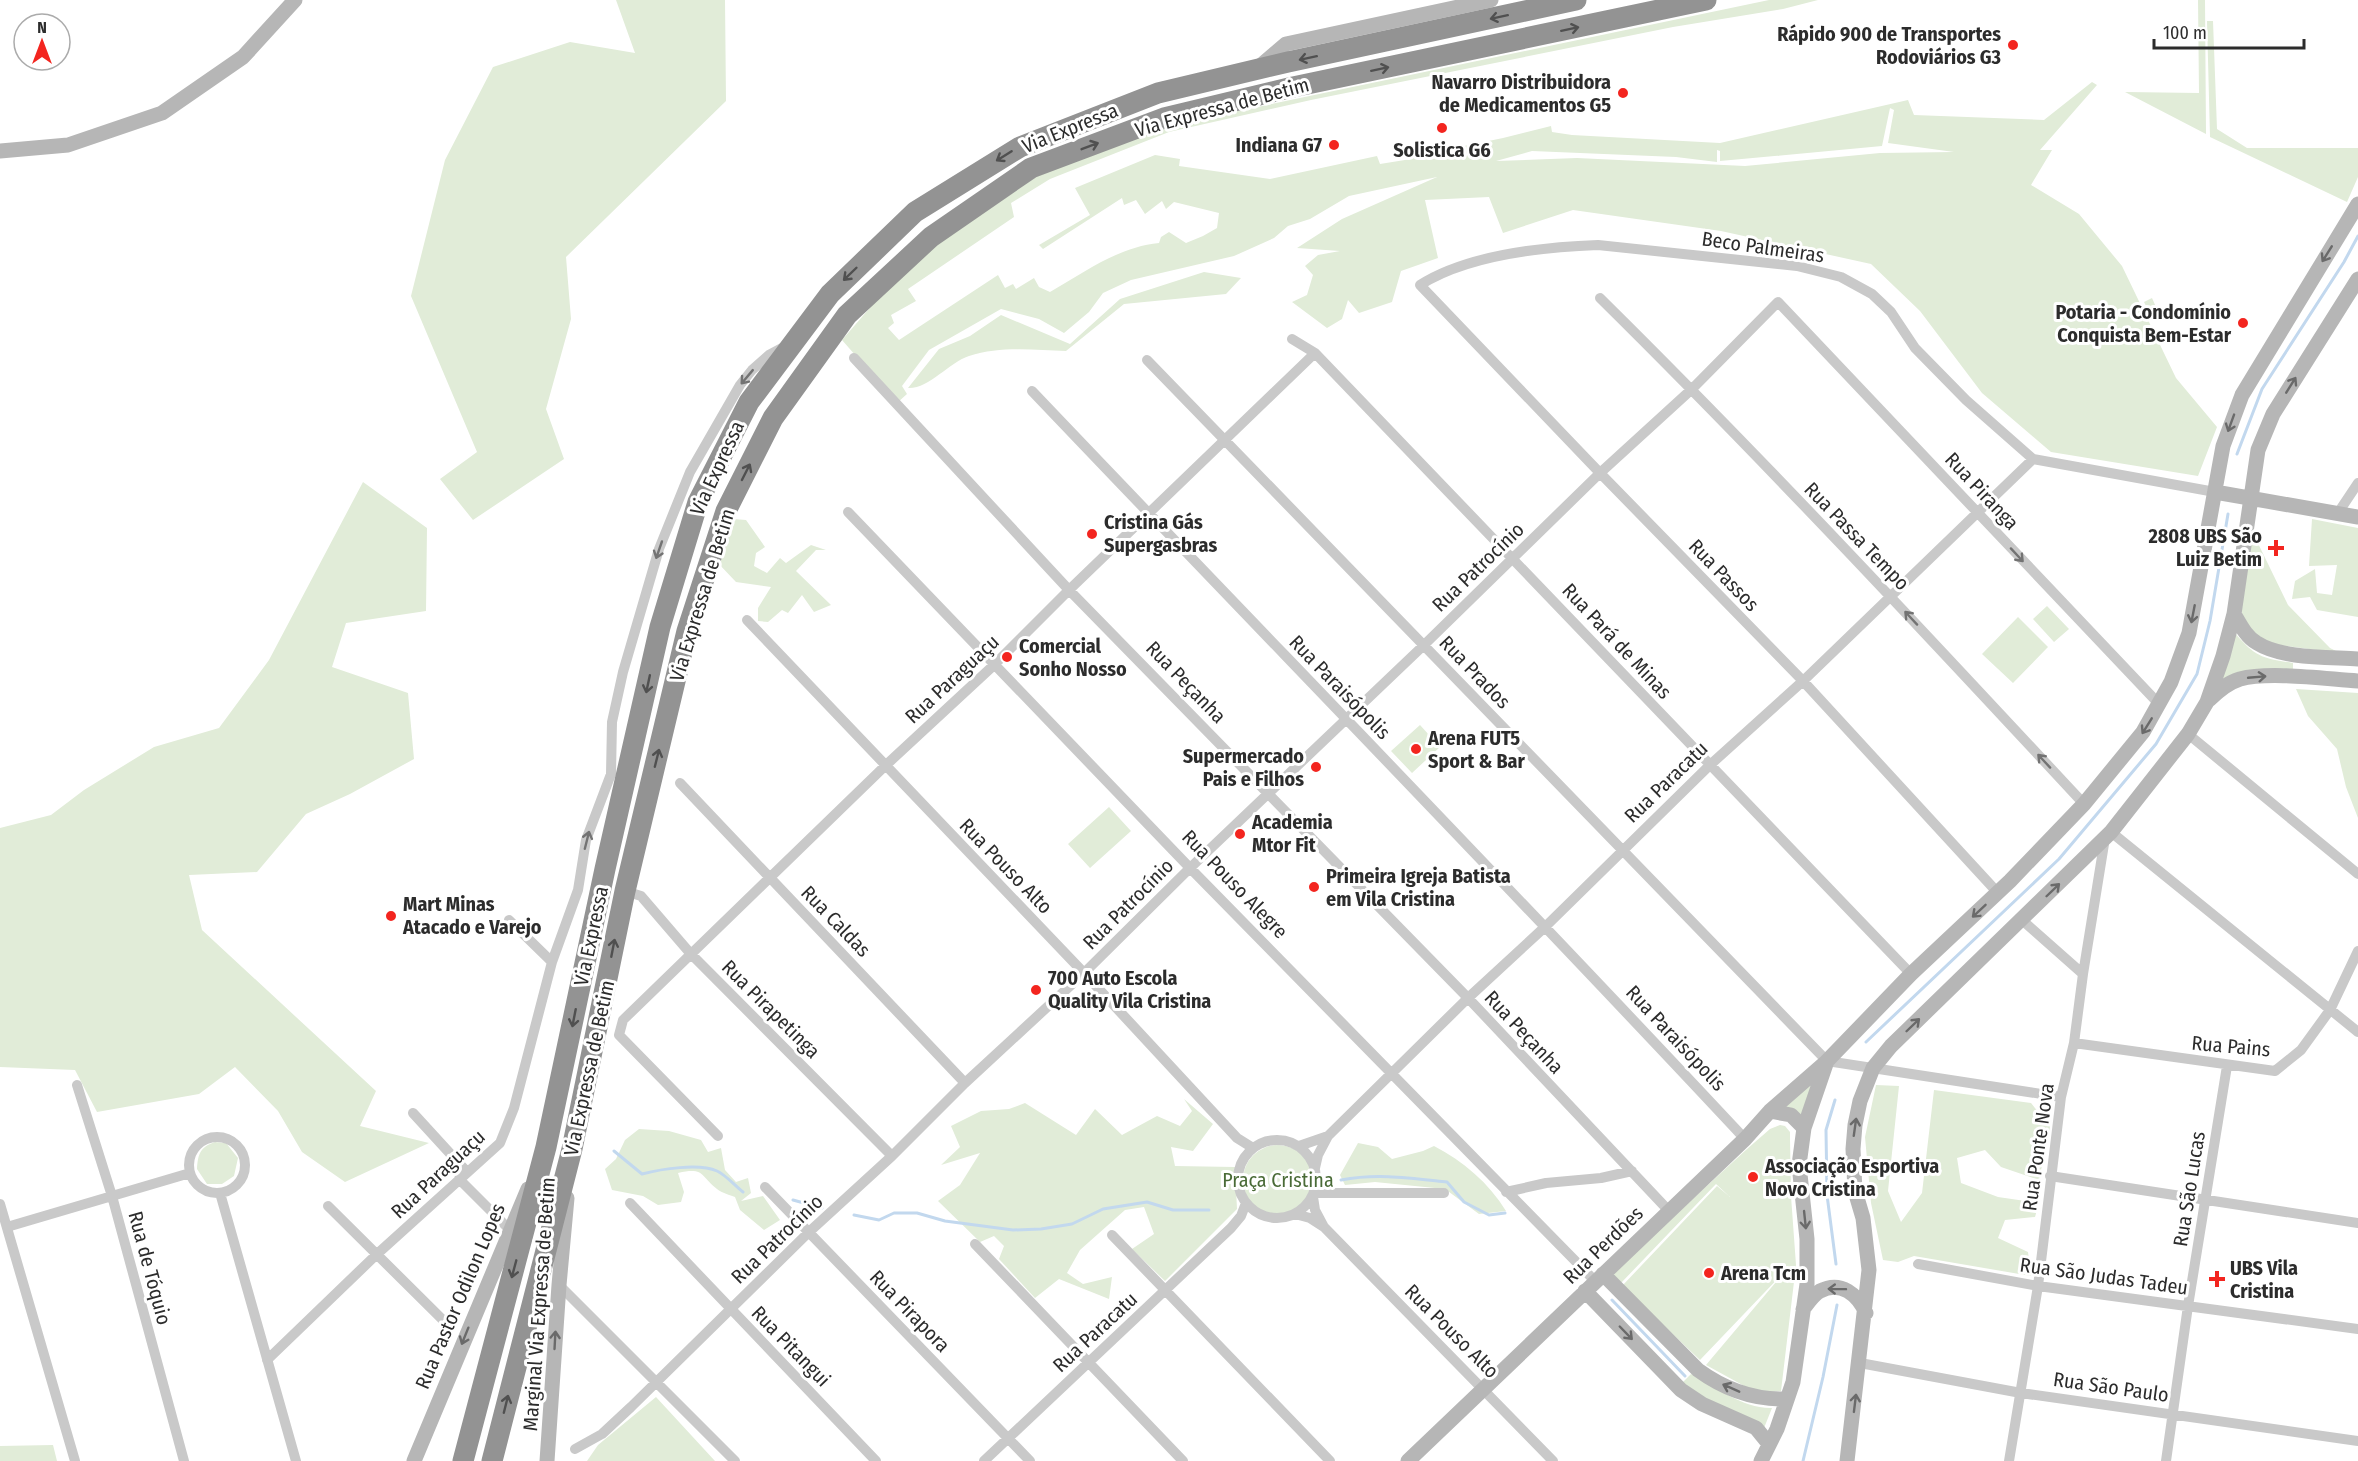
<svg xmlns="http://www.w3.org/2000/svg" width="2358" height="1461" font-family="'Fira Sans Condensed',sans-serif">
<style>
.green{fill:#e1ecd8;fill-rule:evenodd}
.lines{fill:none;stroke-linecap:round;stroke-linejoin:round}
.stream{stroke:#c2d8ee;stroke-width:3}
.street{stroke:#c9c9c9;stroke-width:10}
.secondary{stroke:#b6b6b6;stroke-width:15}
.highway{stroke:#939393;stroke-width:21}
.oneway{stroke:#505050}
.oneway2{stroke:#6a6a6a}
.oneway3{stroke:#737373}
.poi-dot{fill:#f3251f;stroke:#fff;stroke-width:2}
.labels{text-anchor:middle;stroke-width:6;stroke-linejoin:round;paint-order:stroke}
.poi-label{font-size:20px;font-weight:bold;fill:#2c2c2c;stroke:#fff;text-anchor:start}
.street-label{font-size:20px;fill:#2c2c2c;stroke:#fff}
.park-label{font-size:20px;fill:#4a6b37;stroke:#fff}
</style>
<rect width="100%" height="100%" fill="#fff"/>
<path class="green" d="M 616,0 L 725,0 L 726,101 L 566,257 L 571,319 L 546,409 L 564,459 L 473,520 L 440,479 L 477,452 L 411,296 L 445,160 L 493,67 L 570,42 L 635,53 Z
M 1769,0 L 1818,0 L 1783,9 L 1673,27 L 1311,100 L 1169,132 L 1050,179 L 1011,203 L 1014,217 L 908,289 L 916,301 L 891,315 L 894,323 L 888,328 L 899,340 L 998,275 L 1005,288 L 1013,284 L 1016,289 L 1034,278 L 1039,287 L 1050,292 C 1085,272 1118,247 1159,243 L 1161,237 L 1169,232 L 1186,243 L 1203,236 L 1217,228 L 1219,213 L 1174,202 L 1166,209 L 1162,201 L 1145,214 L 1136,200 L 1124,205 L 1122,198 L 1043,249 L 1039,245 L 1090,215 L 1075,188 L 1155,155 L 1180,159 L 1179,166 L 1270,179 L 1377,156 L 1380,164 L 1411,159 L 1411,157 L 1503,138 L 1551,126 L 1552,132 L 1572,135 L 1720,143 L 1908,100 L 1914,115 L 2044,120 L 2092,82 L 2097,85 L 2040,150 L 2052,150 L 2031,185 L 2079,214 L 2122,266 L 2176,378 L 2217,427 L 2198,476 L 2051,452 L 1982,393 L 1920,311 L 1871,264 L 1721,231 L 1573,210 L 1503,233 L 1489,197 L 1425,200 L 1438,258 L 1401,271 L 1392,302 L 1359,313 L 1348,300 L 1342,319 L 1327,328 L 1292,302 L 1307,295 L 1313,275 L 1305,266 L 1318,255 L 1340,251 L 1297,248 L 1342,219 L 1437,177 L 1349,196 L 1310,219 L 1288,226 L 1274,238 L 1234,256 L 1131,280 L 1103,293 L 1089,312 L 1064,333 L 1039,319 L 1001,309 L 929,350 L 902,386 L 907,394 L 897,403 L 842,340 L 907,265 L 1049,168 L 1176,124 ZM 1890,108 L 1894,110 L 1888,143 L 1954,152 L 1880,153 L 1745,166 L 1577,158 L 1496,161 L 1532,151 L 1676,157 L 1717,162 L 1717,150 L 1720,151 L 1720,161 L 1882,146 Z
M 2198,0 L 2205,0 L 2206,134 L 2125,92 L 2199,93 Z
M 2207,21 L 2213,21 L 2217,129 L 2247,148 L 2358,148 L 2358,177 L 2347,202 L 2210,137 Z
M 1204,272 L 1241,278 L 1226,294 L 1124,304 L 1066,351 C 1034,350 1000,346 969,356 C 948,363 929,389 908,388 L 939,349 L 970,336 L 1001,315 L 1070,344 L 1120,299 Z
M 2152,298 L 2160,316 L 2153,320 L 2144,302 Z
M 363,482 L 427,528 L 426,611 L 346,623 L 332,667 L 408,693 L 414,759 L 350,794 L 306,814 L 257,872 L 189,875 L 202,930 L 376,1091 L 360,1126 L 429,1143 L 345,1182 L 302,1152 L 278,1111 L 235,1067 L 199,1094 L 97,1112 L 75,1070 L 0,1067 L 0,828 L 51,815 L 84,790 L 154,747 L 219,728 L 269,660 Z
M 734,519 L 746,520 L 765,547 L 756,553 L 754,566 L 767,573 L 780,558 L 786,563 L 811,545 L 826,550 L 816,550 L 796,571 L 831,605 L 814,612 L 802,595 L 788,613 L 782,610 L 768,622 L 758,621 L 758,608 L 771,587 L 736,582 L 717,562 Z
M 2312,519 L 2358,528 L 2358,617 L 2317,610 L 2310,597 L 2292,599 L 2295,581 L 2315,569 L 2317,593 L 2332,595 L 2337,565 L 2309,566 Z
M 2252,531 L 2288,605 L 2330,648 L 2340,653 L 2278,645 L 2260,638 L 2242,620 L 2242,579 Z
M 2047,606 L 2069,629 L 2054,642 L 2033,619 Z
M 2018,617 L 2048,647 L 2013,683 L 1982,654 Z
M 2235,633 C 2256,658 2263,658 2293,663 L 2293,674 L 2219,685 Z
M 2296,689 L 2358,693 L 2358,818 L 2346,787 L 2337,749 L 2308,716 Z
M 1420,725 L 1440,747 L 1412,773 L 1391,751 Z
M 1109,807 L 1131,831 L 1090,868 L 1068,844 Z
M 1818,1074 L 1801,1118 L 1785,1107 Z
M 1876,1085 L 1899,1086 L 1888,1191 L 1901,1222 L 1922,1193 L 1934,1090 L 2031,1103 L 2050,1127 L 2039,1180 L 2001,1167 L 1985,1150 L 1957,1158 L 1961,1183 L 1998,1197 L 2039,1203 L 2035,1217 L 2005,1220 L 1998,1238 L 2028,1252 L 2031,1276 L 1914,1256 L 1898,1262 L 1883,1260 L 1871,1203 L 1865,1137 Z
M 1184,1099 L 1213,1124 L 1193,1151 L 1171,1147 L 1175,1166 L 1235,1167 L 1237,1209 L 1165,1281 L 1132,1249 L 1154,1234 L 1144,1207 L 1125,1210 L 1080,1250 L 1067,1273 L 1083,1284 L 1112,1277 L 1109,1299 L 1059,1279 L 1035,1298 L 999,1259 L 1004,1246 L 994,1236 L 980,1242 L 938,1201 L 960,1185 L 980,1153 L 941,1165 L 960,1147 L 951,1126 L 981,1111 L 1009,1109 L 1025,1103 L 1076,1135 L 1095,1109 L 1122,1135 L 1157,1116 L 1180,1126 L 1192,1111 Z
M 1780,1125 L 1785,1126 L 1790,1132 L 1790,1138 L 1791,1196 L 1796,1265 L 1781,1391 L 1757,1393 L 1706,1365 L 1786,1270 L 1700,1360 L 1622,1286 L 1717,1186 L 1730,1197 L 1716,1184 L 1621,1283 L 1611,1274 L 1747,1149 L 1770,1129 Z
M 639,1129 L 669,1131 L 701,1140 L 708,1152 L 721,1148 L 725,1170 L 736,1182 L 748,1178 L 751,1193 L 741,1201 L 763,1196 L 780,1220 L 764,1230 L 740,1210 L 735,1197 C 730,1195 722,1193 717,1189 C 700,1176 705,1167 678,1173 L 684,1192 L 681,1202 L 658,1205 L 643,1196 L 612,1190 L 605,1169 L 616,1159 L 625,1140 Z
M 215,1142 L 226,1143 L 238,1158 L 234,1176 L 222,1184 L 207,1184 L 197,1169 C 198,1154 200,1147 215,1142 Z
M 1358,1143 L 1378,1147 L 1392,1159 L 1423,1151 L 1434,1146 C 1463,1161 1489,1183 1506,1211 L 1479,1214 L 1445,1189 L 1375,1182 L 1345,1185 L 1340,1175 Z
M1243 1180a35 35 0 1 1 70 0a35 35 0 1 1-70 0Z
M 1691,1374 C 1715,1387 1744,1409 1772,1408 L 1764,1428 L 1702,1399 L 1680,1385 Z
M 656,1397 L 715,1461 L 587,1461 L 598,1445 Z
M 53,1445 L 57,1461 L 0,1461 L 0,1446 Z"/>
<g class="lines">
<path class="stream" d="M 2237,454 L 2262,389 L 2344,262 L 2358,236
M 1866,1042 L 2059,859 L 2156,744 L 2197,674 L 2210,621 L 2228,514
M 1835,1100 L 1826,1130 L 1827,1195 L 1836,1264
M 614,1151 L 642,1174 C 661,1169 699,1163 717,1171 C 726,1175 735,1186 743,1192
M 1341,1180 C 1377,1173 1410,1178 1447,1182 L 1464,1202 L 1489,1215 L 1505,1213
M 793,1200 L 822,1208
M 854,1215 L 879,1220 L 894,1213 L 917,1213 L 945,1221 L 1013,1230 L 1041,1229 L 1072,1224 L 1103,1209 L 1147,1202 L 1173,1210 L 1209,1210
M 1612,1300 L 1685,1376
M 1803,1461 L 1823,1377 L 1837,1305"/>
<path class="street" d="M 1600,298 C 1766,462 1925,633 2084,804
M 1292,339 L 1315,353 L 1911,974
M 854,358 L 1069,590 L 1468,998 L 1669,1211
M 1147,360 L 1827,1061 L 2061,1097
M 1032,391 C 1269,640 1510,887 1745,1139
M 2033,459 L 2215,492
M 848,512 L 1190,868 L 1595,1281
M 2338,513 L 2358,483
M 747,620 L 1084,973 L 1237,1138 L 1253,1148
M 2188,734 L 2358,874
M 680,783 L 965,1083
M 2111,832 L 2358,1032
M 625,891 L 641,896 L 690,953 L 892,1156
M 1998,893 L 1803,681 L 1600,473 L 1420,285 C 1467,255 1543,247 1598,245 L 1797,266 L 1841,277 L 1872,294 L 1891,312 L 1915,348 L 1966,400 L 2033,459
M 509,920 L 552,962
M 2022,920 L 2083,974
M 2074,1043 L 2275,1071 L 2301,1050 L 2330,1010 L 2358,951
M 77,1085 L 112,1196 L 184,1461
M 413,1113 L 467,1172
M 718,1136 L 619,1035 L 623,1020 L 885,766 L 994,665 L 1069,590 L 1315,353
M189 1165a28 28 0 1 1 56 0a28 28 0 1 1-56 0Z
M1238 1179a39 39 0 1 1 78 0a39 39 0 1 1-78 0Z
M 1299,1146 L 1328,1136
M 1315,1168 L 1318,1155 L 1328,1136 L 1468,998 L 1546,926 L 1710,765 L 1803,681 L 2033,459
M 2050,1176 L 2358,1223
M 459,1179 L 509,1229
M 765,1187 L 1030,1461
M 1506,1192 L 1546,1183 L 1601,1178 L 1632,1171
M 220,1193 L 296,1461
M 1314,1193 L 1444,1193
M 1313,1197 L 1315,1210 L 1324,1227
M 630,1203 L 876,1461
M 0,1204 L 75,1461
M 328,1206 L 451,1328
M 1295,1214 L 1310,1218 L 1324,1227 L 1553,1461
M 7,1227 L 190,1173
M 1112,1235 L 1330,1461
M 975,1244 L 1183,1461
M 1918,1264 L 2038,1286 L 2358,1329
M 559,1285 L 735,1461
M 267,1360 L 376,1255 L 500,1143 L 514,1108 L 552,962 L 578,890 L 586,840 L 611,774 L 612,722 L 623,672 L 659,549 L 690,472 L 740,385 L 752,370 L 769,355 L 784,347
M 1860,1363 L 2021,1393 L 2358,1441
M 575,1449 L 602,1434 L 631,1407 L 809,1232 L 892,1156 L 965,1083 L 1084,973 L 1190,868 L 1424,645 L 1600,473 L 1692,389 L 1778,302 L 2160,705
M 984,1461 L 1231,1228 L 1241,1216 L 1246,1203
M 2009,1461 L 2038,1286 L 2061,1097 L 2074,1043 L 2083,974 L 2105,838
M 2166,1461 L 2188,1306 L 2227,1066"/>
<path class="secondary" d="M 1258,68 L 1286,44 L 1491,0
M 0,151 L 68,145 L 162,113 L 243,57 L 295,0
M 2215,492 L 2358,517
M 2234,614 C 2240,624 2246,637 2257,643 C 2282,659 2329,657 2358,659
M 2209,700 C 2218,691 2227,683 2240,679 C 2269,671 2326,679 2358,681
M 1770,1111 L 1791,1115 L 1804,1128
M 1603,1274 L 1698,1370 C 1724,1389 1755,1400 1787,1399
M 1585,1291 L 1681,1390 L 1702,1404 L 1756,1428 L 1769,1444
M 1803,1309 C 1808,1303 1813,1295 1820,1291 C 1841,1280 1858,1295 1866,1313
M 414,1461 L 528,1189
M 547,1461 L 559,1285 L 567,1198
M 1408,1461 L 1745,1139 L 1770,1111 L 1825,1063
M 1761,1461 L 1777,1429 L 1793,1382 L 1807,1284 L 1807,1239 L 1799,1165 L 1804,1128 L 1827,1061 L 1911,974 L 2010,881 L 2084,804 L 2143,732 L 2171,682 L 2189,633 L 2223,446 L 2242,395 L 2358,204
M 1847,1461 L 1869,1270 L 1863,1218 L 1855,1191 L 1853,1149 L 1855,1125 L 1860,1101 L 1873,1068 L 1891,1046 L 2111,832 L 2188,734 L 2207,702 L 2223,656 L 2234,614 L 2258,450 L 2273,414 L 2358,279"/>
<path class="highway" d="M 463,1461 L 546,1147 L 605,869 L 660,627 L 698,502 L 749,402 L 830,294 L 915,212 L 1020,147 L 1158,93 L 1288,62 L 1576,0
M 492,1461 L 572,1149 L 625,891 L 687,631 L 726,511 L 773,418 L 847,315 L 931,237 L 1031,168 L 1164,118 L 1293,87 L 1706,0"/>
</g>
<defs><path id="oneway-shaft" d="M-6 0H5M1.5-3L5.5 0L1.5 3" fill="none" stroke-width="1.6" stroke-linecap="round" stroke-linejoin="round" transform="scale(1.5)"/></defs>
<g class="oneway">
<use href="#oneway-shaft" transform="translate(1499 17) rotate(168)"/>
<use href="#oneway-shaft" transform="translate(1570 29) rotate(-12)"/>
<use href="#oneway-shaft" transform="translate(1308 58) rotate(168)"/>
<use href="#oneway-shaft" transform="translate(1380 69) rotate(-12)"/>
<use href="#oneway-shaft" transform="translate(1090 146) rotate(-21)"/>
<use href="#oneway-shaft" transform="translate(1004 156) rotate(148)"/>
<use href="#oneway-shaft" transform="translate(850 274) rotate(136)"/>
<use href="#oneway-shaft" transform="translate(746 472) rotate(-63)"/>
<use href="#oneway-shaft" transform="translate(648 684) rotate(102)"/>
<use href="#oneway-shaft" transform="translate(657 758) rotate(-76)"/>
<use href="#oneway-shaft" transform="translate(613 948) rotate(-79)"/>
<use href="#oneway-shaft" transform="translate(574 1018) rotate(101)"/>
<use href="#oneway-shaft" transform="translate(514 1269) rotate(105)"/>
<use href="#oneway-shaft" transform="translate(506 1404) rotate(-76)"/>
</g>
<g class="oneway2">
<use href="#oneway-shaft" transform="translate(2327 254) rotate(122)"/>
<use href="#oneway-shaft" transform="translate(2291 385) rotate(-58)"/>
<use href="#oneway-shaft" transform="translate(2231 423) rotate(110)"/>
<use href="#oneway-shaft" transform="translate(2193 614) rotate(101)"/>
<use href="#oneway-shaft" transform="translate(2257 677) rotate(-5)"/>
<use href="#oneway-shaft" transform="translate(2147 726) rotate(122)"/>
<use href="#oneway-shaft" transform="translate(2053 890) rotate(-44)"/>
<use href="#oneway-shaft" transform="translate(1979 911) rotate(137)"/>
<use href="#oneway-shaft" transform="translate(1913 1025) rotate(-44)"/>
<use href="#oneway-shaft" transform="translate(1855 1127) rotate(-82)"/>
<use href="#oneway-shaft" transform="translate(1805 1220) rotate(84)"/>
<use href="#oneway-shaft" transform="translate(1837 1289) rotate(-179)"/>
<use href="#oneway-shaft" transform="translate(1626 1333) rotate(46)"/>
<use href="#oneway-shaft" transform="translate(465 1336) rotate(112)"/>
<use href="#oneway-shaft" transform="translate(555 1340) rotate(-87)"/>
<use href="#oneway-shaft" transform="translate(1731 1388) rotate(-156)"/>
<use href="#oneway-shaft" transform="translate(1855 1403) rotate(-83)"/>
</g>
<g class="oneway3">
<use href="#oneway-shaft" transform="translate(747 377) rotate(130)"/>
<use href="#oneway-shaft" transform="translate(659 550) rotate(109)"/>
<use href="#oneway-shaft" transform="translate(2017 555) rotate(47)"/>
<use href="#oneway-shaft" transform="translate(1911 618) rotate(-133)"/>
<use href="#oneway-shaft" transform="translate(2044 761) rotate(-133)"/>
<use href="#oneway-shaft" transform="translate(587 840) rotate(-76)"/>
</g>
<g class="poi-dot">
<circle cx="2013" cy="45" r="6"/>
<circle cx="1623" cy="93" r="6"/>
<circle cx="1442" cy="128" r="6"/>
<circle cx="1334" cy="145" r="6"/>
<circle cx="2243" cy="323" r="6"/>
<circle cx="1092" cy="534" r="6"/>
<path d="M2273 539h6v6h6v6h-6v6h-6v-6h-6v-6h6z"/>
<circle cx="1007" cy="657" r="6"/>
<circle cx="1416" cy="749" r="6"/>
<circle cx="1316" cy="767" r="6"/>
<circle cx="1240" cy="834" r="6"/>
<circle cx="1314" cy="887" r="6"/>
<circle cx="391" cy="916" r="6"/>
<circle cx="1036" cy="990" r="6"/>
<circle cx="1753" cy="1177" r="6"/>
<circle cx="1709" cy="1273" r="6"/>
<path d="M2214 1270h6v6h6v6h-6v6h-6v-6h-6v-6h6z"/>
</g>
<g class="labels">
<g class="poi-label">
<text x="2001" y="41" text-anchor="end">Rápido 900 de Transportes<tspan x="2001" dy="23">Rodoviários G3</tspan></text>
<text x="1611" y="89" text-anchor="end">Navarro Distribuidora<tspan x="1611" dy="23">de Medicamentos G5</tspan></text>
<text x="1322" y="152" text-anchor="end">Indiana G7</text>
<text x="1442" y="157" text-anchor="middle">Solistica G6</text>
<text x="2231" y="319" text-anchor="end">Potaria - Condomínio<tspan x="2231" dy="23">Conquista Bem-Estar</tspan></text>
<text x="1104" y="529">Cristina Gás<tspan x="1104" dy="23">Supergasbras</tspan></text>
<text x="2262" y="543" text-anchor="end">2808 UBS São<tspan x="2262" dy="23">Luiz Betim</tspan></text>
<text x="1019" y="653">Comercial<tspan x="1019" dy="23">Sonho Nosso</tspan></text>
<text x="1428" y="745">Arena FUT5<tspan x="1428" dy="23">Sport &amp; Bar</tspan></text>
<text x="1304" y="763" text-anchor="end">Supermercado<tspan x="1304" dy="23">Pais e Filhos</tspan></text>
<text x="1252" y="829">Academia<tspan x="1252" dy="23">Mtor Fit</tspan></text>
<text x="1326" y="883">Primeira Igreja Batista<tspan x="1326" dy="23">em Vila Cristina</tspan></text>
<text x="403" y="911">Mart Minas<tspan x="403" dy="23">Atacado e Varejo</tspan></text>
<text x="1048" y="985">700 Auto Escola<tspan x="1048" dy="23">Quality Vila Cristina</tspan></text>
<text x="1765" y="1173">Associação Esportiva<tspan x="1765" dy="23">Novo Cristina</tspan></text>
<text x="2230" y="1275">UBS Vila<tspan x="2230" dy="23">Cristina</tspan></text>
<text x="1721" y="1280">Arena Tcm</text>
</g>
<g class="street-label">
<text transform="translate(1222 107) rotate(-15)" y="7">Via Expressa de Betim</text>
<text transform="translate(1070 128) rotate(-22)" y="7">Via Expressa</text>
<text transform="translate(1763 247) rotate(8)" y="7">Beco Palmeiras</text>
<text transform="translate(717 468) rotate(-65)" y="7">Via Expressa</text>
<text transform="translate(1982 491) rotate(47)" y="7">Rua Piranga</text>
<text transform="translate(1857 536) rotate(46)" y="7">Rua Passa Tempo</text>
<text transform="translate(1478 567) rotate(-44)" y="7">Rua Patrocínio</text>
<text transform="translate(1724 575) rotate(46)" y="7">Rua Passos</text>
<text transform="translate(702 595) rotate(-73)" y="7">Via Expressa de Betim</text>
<text transform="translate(1617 641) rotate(47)" y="7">Rua Pará de Minas</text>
<text transform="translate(1475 672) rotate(46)" y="7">Rua Prados</text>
<text transform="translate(952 679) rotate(-43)" y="7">Rua Paraguaçu</text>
<text transform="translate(1186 682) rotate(46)" y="7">Rua Peçanha</text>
<text transform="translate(1340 687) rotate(46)" y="7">Rua Paraisópolis</text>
<text transform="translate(1666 782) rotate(-44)" y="7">Rua Paracatu</text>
<text transform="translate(1006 866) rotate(46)" y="7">Rua Pouso Alto</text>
<text transform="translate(1235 884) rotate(46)" y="7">Rua Pouso Alegre</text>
<text transform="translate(1128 904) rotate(-45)" y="7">Rua Patrocínio</text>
<text transform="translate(836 921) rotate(46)" y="7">Rua Caldas</text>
<text transform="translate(591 936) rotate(-78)" y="7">Via Expressa</text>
<text transform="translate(771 1009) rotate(45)" y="7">Rua Pirapetinga</text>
<text transform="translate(1524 1032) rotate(47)" y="7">Rua Peçanha</text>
<text transform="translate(1676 1038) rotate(47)" y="7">Rua Paraisópolis</text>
<text transform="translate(2231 1046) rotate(5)" y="7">Rua Pains</text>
<text transform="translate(589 1068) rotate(-78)" y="7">Via Expressa de Betim</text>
<text transform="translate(2038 1147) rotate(-82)" y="7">Rua Ponte Nova</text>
<text transform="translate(438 1174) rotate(-43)" y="7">Rua Paraguaçu</text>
<text transform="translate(2189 1189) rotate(-81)" y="7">Rua São Lucas</text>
<text transform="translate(777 1239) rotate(-44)" y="7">Rua Patrocínio</text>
<text transform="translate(1603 1245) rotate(-44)" y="7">Rua Perdões</text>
<text transform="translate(150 1268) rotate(75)" y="7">Rua de Tóquio</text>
<text transform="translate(2104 1276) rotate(8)" y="7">Rua São Judas Tadeu</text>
<text transform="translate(460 1296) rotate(-67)" y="7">Rua Pastor Odilon Lopes</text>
<text transform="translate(539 1304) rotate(-86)" y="7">Marginal Via Expressa de Betim</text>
<text transform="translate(910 1311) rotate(46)" y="7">Rua Pirapora</text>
<text transform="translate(1452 1331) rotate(45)" y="7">Rua Pouso Alto</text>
<text transform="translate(1095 1332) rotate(-43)" y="7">Rua Paracatu</text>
<text transform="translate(791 1346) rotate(46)" y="7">Rua Pitangui</text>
<text transform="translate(2111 1387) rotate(8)" y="7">Rua São Paulo</text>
</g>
<g class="park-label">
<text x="1278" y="1187">Praça Cristina</text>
</g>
</g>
<g transform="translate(42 42)"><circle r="28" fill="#ffffff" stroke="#ababab" stroke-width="1.5"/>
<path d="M0-4.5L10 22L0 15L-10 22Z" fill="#f3251f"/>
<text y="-9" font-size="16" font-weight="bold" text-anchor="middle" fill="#2c2c2c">N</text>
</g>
<path d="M2154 39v9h150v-9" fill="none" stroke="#2c2c2c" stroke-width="3"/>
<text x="2163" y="39" font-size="18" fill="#2c2c2c" stroke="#ffffff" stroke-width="4.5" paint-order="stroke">100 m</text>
</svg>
